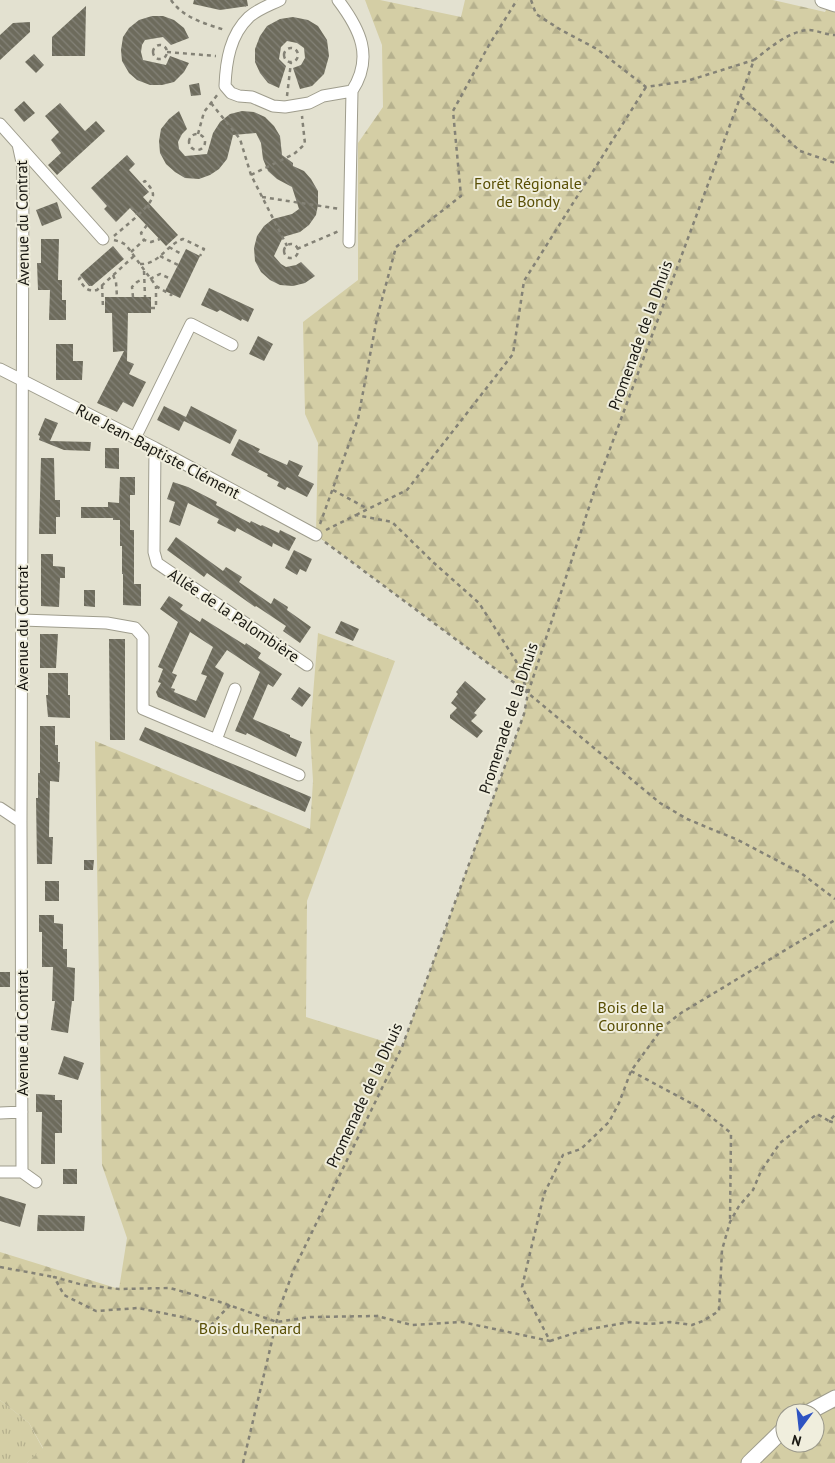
<svg xmlns="http://www.w3.org/2000/svg" width="835" height="1463" font-family="'PT Sans',sans-serif">
<style>
.grass{fill:url(#grass-tufts)}
.forest{fill:url(#forest-firs);fill-rule:evenodd}
.building{fill:url(#building-back-hatch);fill-rule:evenodd}
.lines{fill:none;stroke-linecap:round;stroke-linejoin:round}
.minor-casing{stroke:#9f9d8d;stroke-width:13}
.tertiary-casing{stroke:#9f9d8d;stroke-width:17}
.path{stroke:#848276;stroke-width:2.5;stroke-dasharray:4 4;stroke-linecap:butt}
.minor{stroke:#fff;stroke-width:11}
.tertiary{stroke:#fff;stroke-width:15}
.labels{text-anchor:middle;stroke-width:4;stroke-linejoin:round;paint-order:stroke}
.park-label{font-size:16px;fill:#594f05;stroke:#f0eedd}
.street-label{font-size:16px;fill:#181711;stroke:#f0eedd}
</style>
<defs>
<pattern id="grass-tufts" width="24" height="20" patternUnits="userSpaceOnUse" patternTransform="scale(1.25)"><rect width="24" height="20" fill="#d4cea5"/><path d="M3 7l-1-3M5 7V3M7 7l1-3M15 17l-1-3M17 17v-4M19 17l1-3" fill="none" stroke="#b5b08d"/></pattern>
<pattern id="forest-firs" width="22" height="20" patternUnits="userSpaceOnUse" patternTransform="scale(1.25)"><rect width="22" height="20" fill="#d4cea5"/><path d="M5 1l3.5 6h-7zM16 11l3.5 6h-7z" fill="#b5b08d"/></pattern>
<pattern id="building-back-hatch" width="6" height="6" patternUnits="userSpaceOnUse" patternTransform="scale(1.25)"><rect width="6" height="6" fill="#6d6b5c"/><path d="M-1 5l2 2M0 0l6 6M5-1l2 2" fill="none" stroke="#848278"/></pattern>
</defs>
<rect width="100%" height="100%" fill="#e3e1d0"/>
<path class="grass" d="M 0,1400 L 29,1423 L 43,1449 L 27,1463 L 0,1463 Z"/>
<path class="forest" d="M 365,0 L 380,0 L 461,17 L 465,0 L 773,0 L 825,12 L 831,0 L 835,0 L 835,1463 L 27,1463 L 43,1448 L 29,1423 L 0,1400 L 0,1252 L 119,1289 L 127,1238 L 102,1165 L 95,741 L 310,829 L 313,781 L 310,732 L 318,633 L 395,661 L 307,901 L 306,1017 L 402,1047 L 524,714 L 528,693 L 316,535 L 318,443 L 305,414 L 303,322 L 358,280 L 358,143 L 383,107 L 382,45 ZM 785,1413 L 815,1413 L 815,1443 L 785,1443 Z"/>
<path class="building" d="M 194,0 L 247,0 L 248,6 L 220,10 L 193,4 Z
M 86,6 L 85,56 L 52,56 L 52,37 Z
M 152,16 L 163,16 L 174,20 L 184,28 L 189,38 L 171,45 L 163,37 L 145,40 L 142,45 L 141,52 L 143,60 L 166,65 L 170,56 L 189,63 L 184,72 L 174,82 L 162,85 L 150,85 L 137,80 L 129,73 L 122,61 L 121,50 L 123,37 L 129,28 L 139,20 Z
M 293,17 L 308,20 L 318,26 L 327,40 L 329,56 L 324,74 L 312,86 L 300,89 L 293,68 L 301,65 L 305,58 L 304,48 L 297,43 L 287,41 L 281,47 L 279,59 L 286,66 L 279,88 L 268,83 L 260,73 L 255,62 L 255,49 L 260,36 L 267,26 L 280,19 Z
M 30,22 L 30,32 L 0,60 L 0,35 L 13,23 Z
M 34,54 L 44,65 L 36,73 L 25,62 Z
M 199,83 L 201,95 L 191,96 L 189,85 Z
M 24,101 L 35,113 L 24,122 L 14,110 Z
M 60,103 L 85,131 L 96,121 L 105,131 L 57,175 L 48,165 L 61,153 L 51,140 L 59,132 L 45,116 Z
M 179,111 L 187,129 L 182,134 L 178,142 L 179,149 L 185,156 L 207,154 L 213,133 L 220,122 L 230,114 L 242,111 L 254,112 L 265,117 L 274,126 L 280,136 L 282,155 L 293,163 L 293,166 L 304,171 L 311,179 L 318,191 L 318,205 L 316,215 L 309,225 L 300,232 L 283,237 L 274,256 L 281,264 L 286,267 L 296,265 L 301,262 L 315,276 L 305,283 L 293,286 L 280,285 L 270,280 L 261,272 L 255,261 L 254,248 L 257,236 L 264,226 L 273,219 L 292,214 L 299,209 L 292,187 L 277,179 L 268,171 L 263,159 L 261,143 L 256,133 L 233,135 L 227,159 L 219,169 L 210,175 L 199,179 L 185,178 L 175,172 L 166,164 L 160,153 L 159,141 L 161,129 L 169,119 Z
M 127,155 L 135,164 L 129,170 L 149,192 L 143,197 L 178,235 L 166,246 L 130,208 L 116,222 L 104,209 L 107,206 L 91,188 Z
M 57,202 L 62,218 L 42,226 L 36,210 Z
M 41,239 L 59,239 L 58,280 L 62,280 L 62,300 L 66,300 L 66,320 L 49,320 L 50,290 L 38,290 L 37,263 L 41,263 Z
M 113,246 L 124,259 L 92,286 L 89,286 L 80,275 Z
M 186,249 L 200,256 L 180,298 L 165,291 Z
M 209,288 L 254,309 L 248,322 L 242,319 L 241,321 L 220,310 L 217,312 L 201,305 Z
M 105,297 L 151,297 L 151,313 L 128,313 L 127,361 L 134,364 L 129,374 L 146,382 L 133,407 L 123,402 L 117,412 L 97,403 L 124,351 L 113,352 L 112,313 L 105,313 Z
M 258,336 L 273,344 L 264,361 L 249,354 Z
M 56,344 L 73,344 L 73,361 L 83,361 L 82,380 L 56,380 Z
M 164,406 L 186,417 L 191,406 L 237,430 L 230,444 L 184,421 L 179,431 L 157,420 Z
M 45,418 L 58,423 L 50,441 L 91,442 L 90,451 L 64,450 L 39,440 L 40,436 L 38,435 Z
M 239,439 L 260,449 L 258,452 L 287,465 L 289,460 L 303,466 L 298,476 L 314,484 L 307,497 L 287,487 L 285,490 L 277,486 L 279,482 L 267,476 L 268,474 L 231,455 Z
M 105,448 L 119,448 L 119,469 L 105,468 Z
M 41,458 L 54,458 L 55,500 L 60,500 L 60,517 L 56,517 L 56,534 L 39,534 Z
M 120,477 L 135,477 L 135,495 L 130,495 L 130,530 L 134,530 L 134,584 L 141,584 L 141,606 L 123,605 L 123,574 L 122,574 L 122,546 L 120,546 L 120,520 L 113,520 L 113,518 L 81,518 L 81,507 L 108,507 L 108,502 L 119,503 Z
M 173,482 L 188,487 L 217,502 L 216,505 L 250,523 L 251,521 L 261,526 L 262,525 L 279,533 L 280,530 L 296,538 L 289,551 L 273,543 L 272,547 L 237,528 L 235,532 L 217,523 L 219,519 L 188,503 L 180,526 L 169,522 L 175,502 L 167,499 Z
M 176,537 L 223,571 L 226,567 L 242,577 L 239,582 L 271,604 L 274,598 L 288,607 L 287,610 L 311,627 L 300,643 L 283,631 L 286,626 L 256,606 L 255,607 L 207,573 L 204,577 L 167,550 Z
M 294,550 L 312,559 L 306,572 L 300,569 L 297,575 L 285,568 Z
M 41,554 L 53,554 L 53,566 L 65,567 L 65,578 L 60,578 L 59,607 L 41,606 Z
M 84,590 L 95,590 L 95,607 L 84,606 Z
M 169,596 L 183,605 L 180,609 L 200,622 L 202,618 L 245,645 L 246,643 L 261,653 L 258,658 L 282,674 L 273,687 L 268,684 L 253,719 L 290,735 L 290,737 L 302,742 L 296,757 L 247,733 L 246,735 L 235,731 L 260,672 L 227,650 L 215,667 L 224,673 L 205,718 L 158,697 L 156,692 L 161,683 L 158,682 L 163,669 L 158,667 L 178,622 L 160,609 ZM 190,632 L 213,647 L 201,674 L 207,676 L 196,701 L 174,692 L 175,689 L 171,688 L 177,675 L 172,673 Z
M 341,621 L 359,629 L 353,641 L 335,633 Z
M 40,634 L 58,634 L 56,668 L 40,668 Z
M 109,639 L 125,639 L 125,740 L 110,740 Z
M 48,673 L 68,673 L 68,695 L 70,695 L 70,718 L 48,717 L 46,695 L 48,695 Z
M 465,681 L 486,699 L 474,713 L 477,715 L 471,721 L 483,731 L 477,738 L 450,718 L 450,715 L 457,708 L 451,703 L 458,694 L 456,692 Z
M 299,687 L 311,695 L 302,707 L 291,699 Z
M 40,726 L 55,726 L 55,745 L 58,745 L 58,762 L 60,762 L 59,782 L 50,781 L 49,837 L 53,837 L 52,864 L 37,864 L 36,798 L 38,798 L 38,773 L 40,773 Z
M 145,727 L 311,797 L 305,812 L 139,740 Z
M 84,860 L 94,860 L 93,870 L 84,870 Z
M 45,881 L 59,881 L 59,901 L 45,901 Z
M 39,915 L 54,915 L 54,923 L 63,924 L 63,949 L 67,949 L 67,967 L 75,968 L 74,1001 L 72,1001 L 68,1033 L 51,1030 L 55,1001 L 52,1001 L 53,967 L 42,967 L 42,932 L 39,932 Z
M 0,972 L 10,972 L 10,987 L 0,987 Z
M 64,1056 L 84,1063 L 78,1080 L 58,1074 Z
M 36,1094 L 55,1095 L 55,1100 L 62,1100 L 62,1133 L 55,1133 L 55,1164 L 41,1164 L 42,1112 L 36,1112 Z
M 63,1169 L 77,1169 L 77,1184 L 63,1184 Z
M 0,1196 L 26,1204 L 20,1227 L 0,1221 Z
M 38,1215 L 85,1216 L 84,1231 L 37,1231 Z"/>
<g class="lines">
<defs>
<path id="minor" d="M 280,0 C 270,5 258,9 249,17 C 230,35 226,61 225,86 L 231,93 L 239,96 L 252,97 L 273,106 L 285,107 L 309,103 L 323,96 L 352,91 C 374,57 360,29 338,0
M 0,124 L 103,239
M 18,144 L 23,167 L 21,822 L 22,1172
M 349,242 L 352,91
M 0,369 L 155,448 L 316,535
M 135,438 L 191,324 L 232,345
M 155,448 L 154,552 L 157,563 L 307,665
M 22,620 L 107,623 L 135,628 L 143,637 L 143,709 L 299,775
M 216,740 L 235,689
M 0,808 L 21,822
M 0,1113 L 22,1112
M 0,1172 L 22,1172 L 36,1182"/>
<path id="tertiary" d="M 823,0 L 835,4
M 807,1413 L 835,1398
M 749,1463 L 785,1428"/>
</defs>
<use href="#minor" class="minor-casing"/>
<use href="#tertiary" class="tertiary-casing"/>
<path class="path" d="M 171,0 C 183,18 206,24 225,30
M 240,0 L 246,6
M 531,0 L 536,14 L 561,30 L 597,49 L 646,87 L 687,81 L 754,60
M153 52a7 7 0 1 1 14 0a7 7 0 1 1-14 0Z
M284 55a7 7 0 1 1 14 0a7 7 0 1 1-14 0Z
M 167,52 L 216,56
M 287,96 L 291,62
M 741,97 L 800,151 L 835,163
M 211,103 L 240,139 L 251,175 L 287,246
M 198,134 L 204,112 L 218,94
M189 142a8 8 0 1 1 16 0a8 8 0 1 1-16 0Z
M 251,175 L 294,154 L 305,144 L 302,116
M 262,197 L 340,209
M 147,205 L 152,211
M 131,207 L 137,214
M 147,225 L 141,233 L 144,240 L 151,242 L 160,239
M 114,236 C 123,228 152,206 153,195 C 153,189 148,185 145,181 L 141,184
M 114,240 L 121,242 L 126,245 L 156,286 L 171,295 L 172,294
M284 251a7 7 0 1 1 14 0a7 7 0 1 1-14 0Z
M 169,247 L 183,255
M 297,249 L 339,231
M 131,252 L 144,240
M 160,256 L 178,265
M 140,264 C 159,265 166,245 183,239 L 204,249 L 200,256
M 144,271 L 145,297
M 113,275 L 116,282 L 117,297
M 81,277 L 79,279 C 84,287 87,292 97,290 L 134,256
M 150,279 L 160,274 L 171,279
M 102,285 L 103,307 L 105,307
M 133,297 L 132,287 L 137,282 L 143,279
M 151,308 L 156,308 L 156,286
M 333,490 L 368,509
M 356,515 L 407,490 L 513,354 L 524,281 L 646,87
M 320,524 L 358,419 L 377,318 L 396,247 L 461,196 L 453,111 L 489,45 L 517,0
M 326,530 L 356,515 L 392,522 L 434,563 L 479,603 L 516,661 L 528,693
M 325,542 L 528,693 L 660,803 L 687,819 L 738,840 L 801,873 L 835,899
M 631,1071 L 700,1108 L 731,1133 L 730,1220
M 829,1121 L 835,1123
M 0,1267 L 54,1277
M 230,1305 L 211,1325 L 182,1317 L 138,1308 L 96,1311 L 64,1295 L 54,1277 L 83,1285 L 119,1289 L 170,1288 L 220,1302 L 277,1322 L 310,1317 L 377,1316 L 412,1325 L 462,1322 L 550,1341 L 522,1287 L 544,1194 L 563,1155 L 581,1149 L 609,1122 L 619,1103 L 631,1071 L 663,1027 L 681,1013 L 835,920
M 211,1325 C 232,1333 253,1333 275,1328
M 550,1341 L 584,1330 L 630,1322 L 649,1324 L 670,1322 L 692,1325 L 703,1321 L 719,1311 L 722,1250 L 730,1222 L 739,1206 L 753,1190 L 761,1171 L 780,1143 L 817,1114 L 829,1121 L 835,1115
M 243,1463 L 280,1307 L 294,1269 L 402,1047 L 524,714 L 528,693 L 594,492 L 754,60 C 770,48 787,32 808,30 C 817,30 826,35 835,35"/>
<use href="#minor" class="minor"/>
<use href="#tertiary" class="tertiary"/>
</g>
<g class="labels">
<g class="park-label">
<text x="528" y="189">Forêt Régionale<tspan x="528" dy="18">de Bondy</tspan></text>
<text x="631" y="1013">Bois de la<tspan x="631" dy="18">Couronne</tspan></text>
<text x="250" y="1334">Bois du Renard</text>
</g>
<g class="street-label">
<text transform="translate(22 223) rotate(-91)" y="6">Avenue du Contrat</text>
<text transform="translate(640 335) rotate(-70)" y="6">Promenade de la Dhuis</text>
<text transform="translate(158 451) rotate(28)" y="6">Rue Jean-Baptiste Clément</text>
<text transform="translate(234 615) rotate(34)" y="6">Allée de la Palombière</text>
<text transform="translate(22 628) rotate(-90)" y="6">Avenue du Contrat</text>
<text transform="translate(508 718) rotate(-72)" y="6">Promenade de la Dhuis</text>
<text transform="translate(22 1033) rotate(-90)" y="6">Avenue du Contrat</text>
<text transform="translate(364 1095) rotate(-65)" y="6">Promenade de la Dhuis</text>
</g>
</g>
<g transform="translate(800 1428) rotate(195)"><circle r="24" fill="#f0eedd" stroke="#9a988b"/>
<path d="M0-4L9 19L0 12L-9 19Z" fill="#2e53c2"/>
<text y="-8" font-size="14" font-weight="bold" text-anchor="middle" fill="#181711">N</text>
</g>
</svg>
